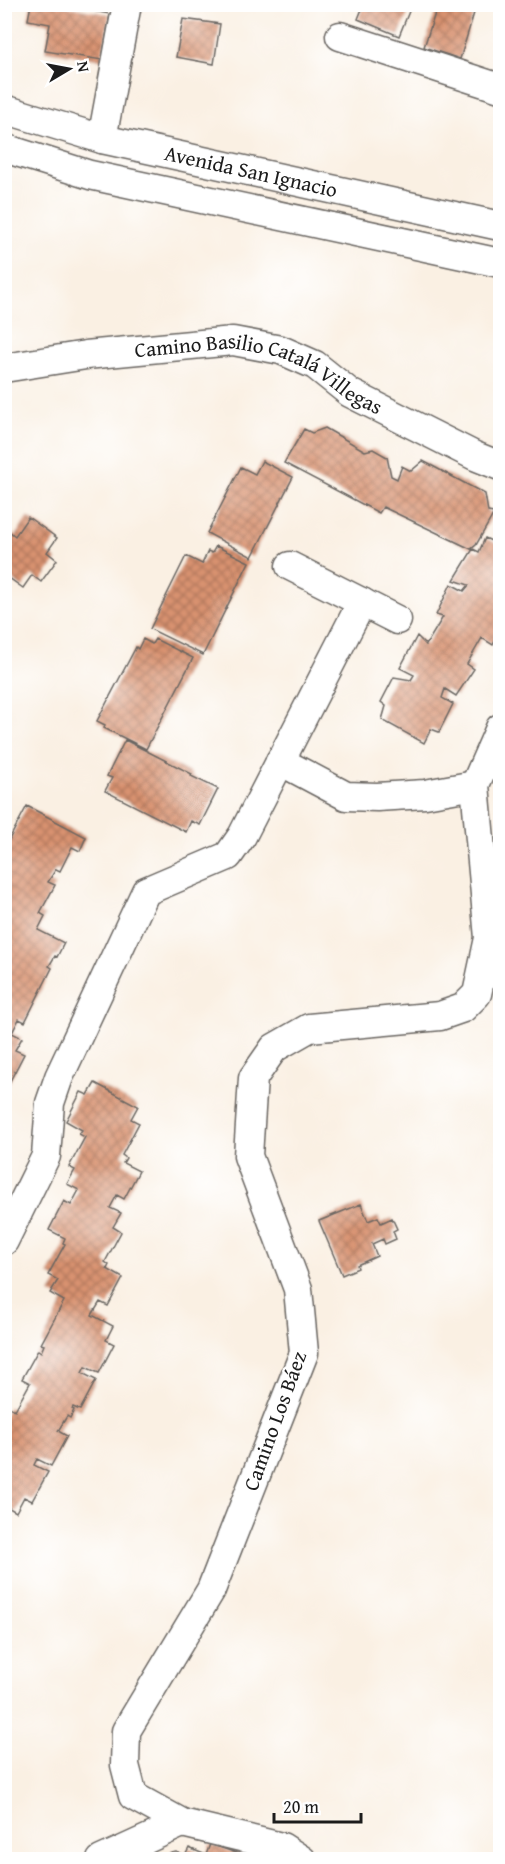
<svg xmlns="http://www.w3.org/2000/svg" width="505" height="1864" font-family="'Gentium Book Plus',serif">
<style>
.building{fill:url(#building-cross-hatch)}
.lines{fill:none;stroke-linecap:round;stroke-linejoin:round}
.minor-casing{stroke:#6a6662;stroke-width:31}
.minor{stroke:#fff;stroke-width:28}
.labels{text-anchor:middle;stroke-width:4.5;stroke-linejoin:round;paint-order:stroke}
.street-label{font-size:21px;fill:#1c1c1c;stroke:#fff}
</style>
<defs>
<pattern id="building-cross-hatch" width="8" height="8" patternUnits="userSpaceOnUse" patternTransform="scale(1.5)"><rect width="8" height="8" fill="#d89270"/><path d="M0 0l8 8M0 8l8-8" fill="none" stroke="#ae765b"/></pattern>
</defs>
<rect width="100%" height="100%" fill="#fff"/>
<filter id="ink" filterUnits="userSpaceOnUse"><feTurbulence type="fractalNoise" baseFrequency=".0167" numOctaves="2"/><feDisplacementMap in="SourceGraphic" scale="12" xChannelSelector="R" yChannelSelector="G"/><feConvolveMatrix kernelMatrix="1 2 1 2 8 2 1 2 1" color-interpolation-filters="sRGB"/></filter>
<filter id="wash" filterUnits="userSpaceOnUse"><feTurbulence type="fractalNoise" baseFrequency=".008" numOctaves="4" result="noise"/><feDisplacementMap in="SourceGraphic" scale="24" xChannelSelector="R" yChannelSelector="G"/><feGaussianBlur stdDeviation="1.35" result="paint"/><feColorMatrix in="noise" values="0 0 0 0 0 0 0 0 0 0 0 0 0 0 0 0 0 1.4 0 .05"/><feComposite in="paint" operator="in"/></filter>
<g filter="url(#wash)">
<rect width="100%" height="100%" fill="#faf0e3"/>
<g id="blocks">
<path class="building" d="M 31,4 L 54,4 L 110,14 L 102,60 L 45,51 L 50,24 L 28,20 Z
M 364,4 L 412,4 L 399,36 L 358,19 Z
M 438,4 L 449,4 L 474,13 L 460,59 L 424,47 Z
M 183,19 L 220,24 L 214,64 L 176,57 Z
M 325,428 L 365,451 L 373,449 L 387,457 L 391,476 L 397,479 L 402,466 L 411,471 L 423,461 L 485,494 L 488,512 L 494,513 L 476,545 L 471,549 L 383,507 L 379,513 L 284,463 L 304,429 L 312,433 Z
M 262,461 L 293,477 L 252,557 L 207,533 L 241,467 L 255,474 Z
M 28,517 L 57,538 L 47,552 L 57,560 L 41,582 L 32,575 L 23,588 L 5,575 L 5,538 L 9,531 L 15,536 Z
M 485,538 L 500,545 L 500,600 L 497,608 L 500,609 L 500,631 L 493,645 L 482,638 L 467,664 L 474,669 L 456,696 L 445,689 L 442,698 L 453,704 L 439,732 L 431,729 L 424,743 L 382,720 L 386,706 L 381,702 L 394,677 L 411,680 L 414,675 L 400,668 L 417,636 L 426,645 L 443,617 L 436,615 L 451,584 L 464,591 L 469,585 L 454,580 L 473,549 L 479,552 Z
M 216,546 L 249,562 L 203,655 L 150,629 L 186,556 L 202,564 L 208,551 L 212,553 Z
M 143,639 L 152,644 L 155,639 L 193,658 L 146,749 L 104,728 L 105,725 L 97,721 L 136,647 L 138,649 Z
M 125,740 L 192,774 L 191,776 L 218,789 L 200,825 L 191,821 L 186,832 L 105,791 L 112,778 L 107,776 Z
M 27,806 L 86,837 L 80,851 L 72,847 L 60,871 L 56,869 L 48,882 L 55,885 L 40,913 L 45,916 L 38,930 L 64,943 L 57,957 L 55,956 L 49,966 L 52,968 L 25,1022 L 19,1019 L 12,1033 L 22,1038 L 15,1050 L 24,1054 L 8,1085 L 4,1084 L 4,849 Z
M 95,1083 L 138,1106 L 131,1119 L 139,1123 L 122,1155 L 126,1158 L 123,1163 L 139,1171 L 124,1199 L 117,1195 L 110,1208 L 121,1213 L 113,1227 L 121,1232 L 105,1262 L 109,1265 L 107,1269 L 123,1278 L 108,1306 L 100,1302 L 92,1315 L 113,1326 L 106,1340 L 114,1344 L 99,1373 L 85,1367 L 82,1373 L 96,1380 L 80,1410 L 73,1407 L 72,1409 L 74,1410 L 70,1418 L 67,1416 L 58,1431 L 67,1436 L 51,1466 L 37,1459 L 34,1465 L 48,1472 L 32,1501 L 24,1497 L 16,1512 L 4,1505 L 4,1447 L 7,1442 L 4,1440 L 4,1415 L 9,1407 L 15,1410 L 30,1383 L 22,1379 L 38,1350 L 41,1352 L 44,1345 L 41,1344 L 64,1301 L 50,1293 L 58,1280 L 48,1275 L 65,1244 L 63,1243 L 65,1238 L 49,1230 L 64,1201 L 71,1205 L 79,1190 L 67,1184 L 75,1170 L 69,1167 L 85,1137 L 79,1134 L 82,1130 L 66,1121 L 81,1092 L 88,1095 Z
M 361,1204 L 368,1221 L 378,1217 L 381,1223 L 392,1218 L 397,1229 L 393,1231 L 396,1239 L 385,1244 L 383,1239 L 372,1244 L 377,1256 L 357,1265 L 358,1268 L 342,1275 L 319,1221 Z
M 210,1844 L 257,1860 L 141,1860 L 176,1852 L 185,1856 L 189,1848 L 206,1855 Z"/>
</g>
</g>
<g filter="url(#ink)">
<use href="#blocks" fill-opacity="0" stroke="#6a6662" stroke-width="1.5"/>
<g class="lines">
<defs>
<g id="minor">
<path d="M 340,36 L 500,88"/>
<path id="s1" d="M 4,109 L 102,139 L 500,226"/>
<path d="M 102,139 L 127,4"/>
<path d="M 4,148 L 90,175 L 500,263"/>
<path id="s2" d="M 4,368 L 86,355 L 233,341 L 281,350 L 315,365 L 350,393 L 475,456 L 500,466"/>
<path d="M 290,566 L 397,620"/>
<path d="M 280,761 L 346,796 L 377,797 L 425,794 L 475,785"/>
<path d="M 4,1241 L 46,1156 L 50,1103 L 59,1077 L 146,891 L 228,856 L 242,836 L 362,602"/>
<path d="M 101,1860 L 182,1823"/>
<path d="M 302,1860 L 282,1847 L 182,1823 L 133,1796 L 125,1765 L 126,1731 L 211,1590 L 304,1353 L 298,1289 L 248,1156 L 253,1078 L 274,1048 L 309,1028 L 440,1016 L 463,1008 L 477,994 L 489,938 L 475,785 L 500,728"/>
</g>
</defs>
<use href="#minor" class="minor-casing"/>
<use href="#minor" class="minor"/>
</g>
</g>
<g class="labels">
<g class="street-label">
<text dy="7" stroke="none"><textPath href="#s1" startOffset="255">Avenida San Ignacio</textPath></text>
<text dy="7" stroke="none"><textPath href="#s2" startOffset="264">Camino Basilio Catalá Villegas</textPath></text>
<text transform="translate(275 1421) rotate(-70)" y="7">Camino Los Báez</text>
</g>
</g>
<rect width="505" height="1864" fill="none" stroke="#fff" stroke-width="24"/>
<g transform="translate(69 69) rotate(80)" stroke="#ffffff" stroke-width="4.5" paint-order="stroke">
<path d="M0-4.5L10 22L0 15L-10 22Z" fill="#1c1c1c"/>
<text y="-9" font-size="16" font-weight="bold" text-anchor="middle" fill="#1c1c1c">N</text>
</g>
<path d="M274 1813v9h87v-9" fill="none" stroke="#1c1c1c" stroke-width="3"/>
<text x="283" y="1813" font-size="18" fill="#1c1c1c" stroke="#ffffff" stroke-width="4.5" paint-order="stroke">20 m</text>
</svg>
